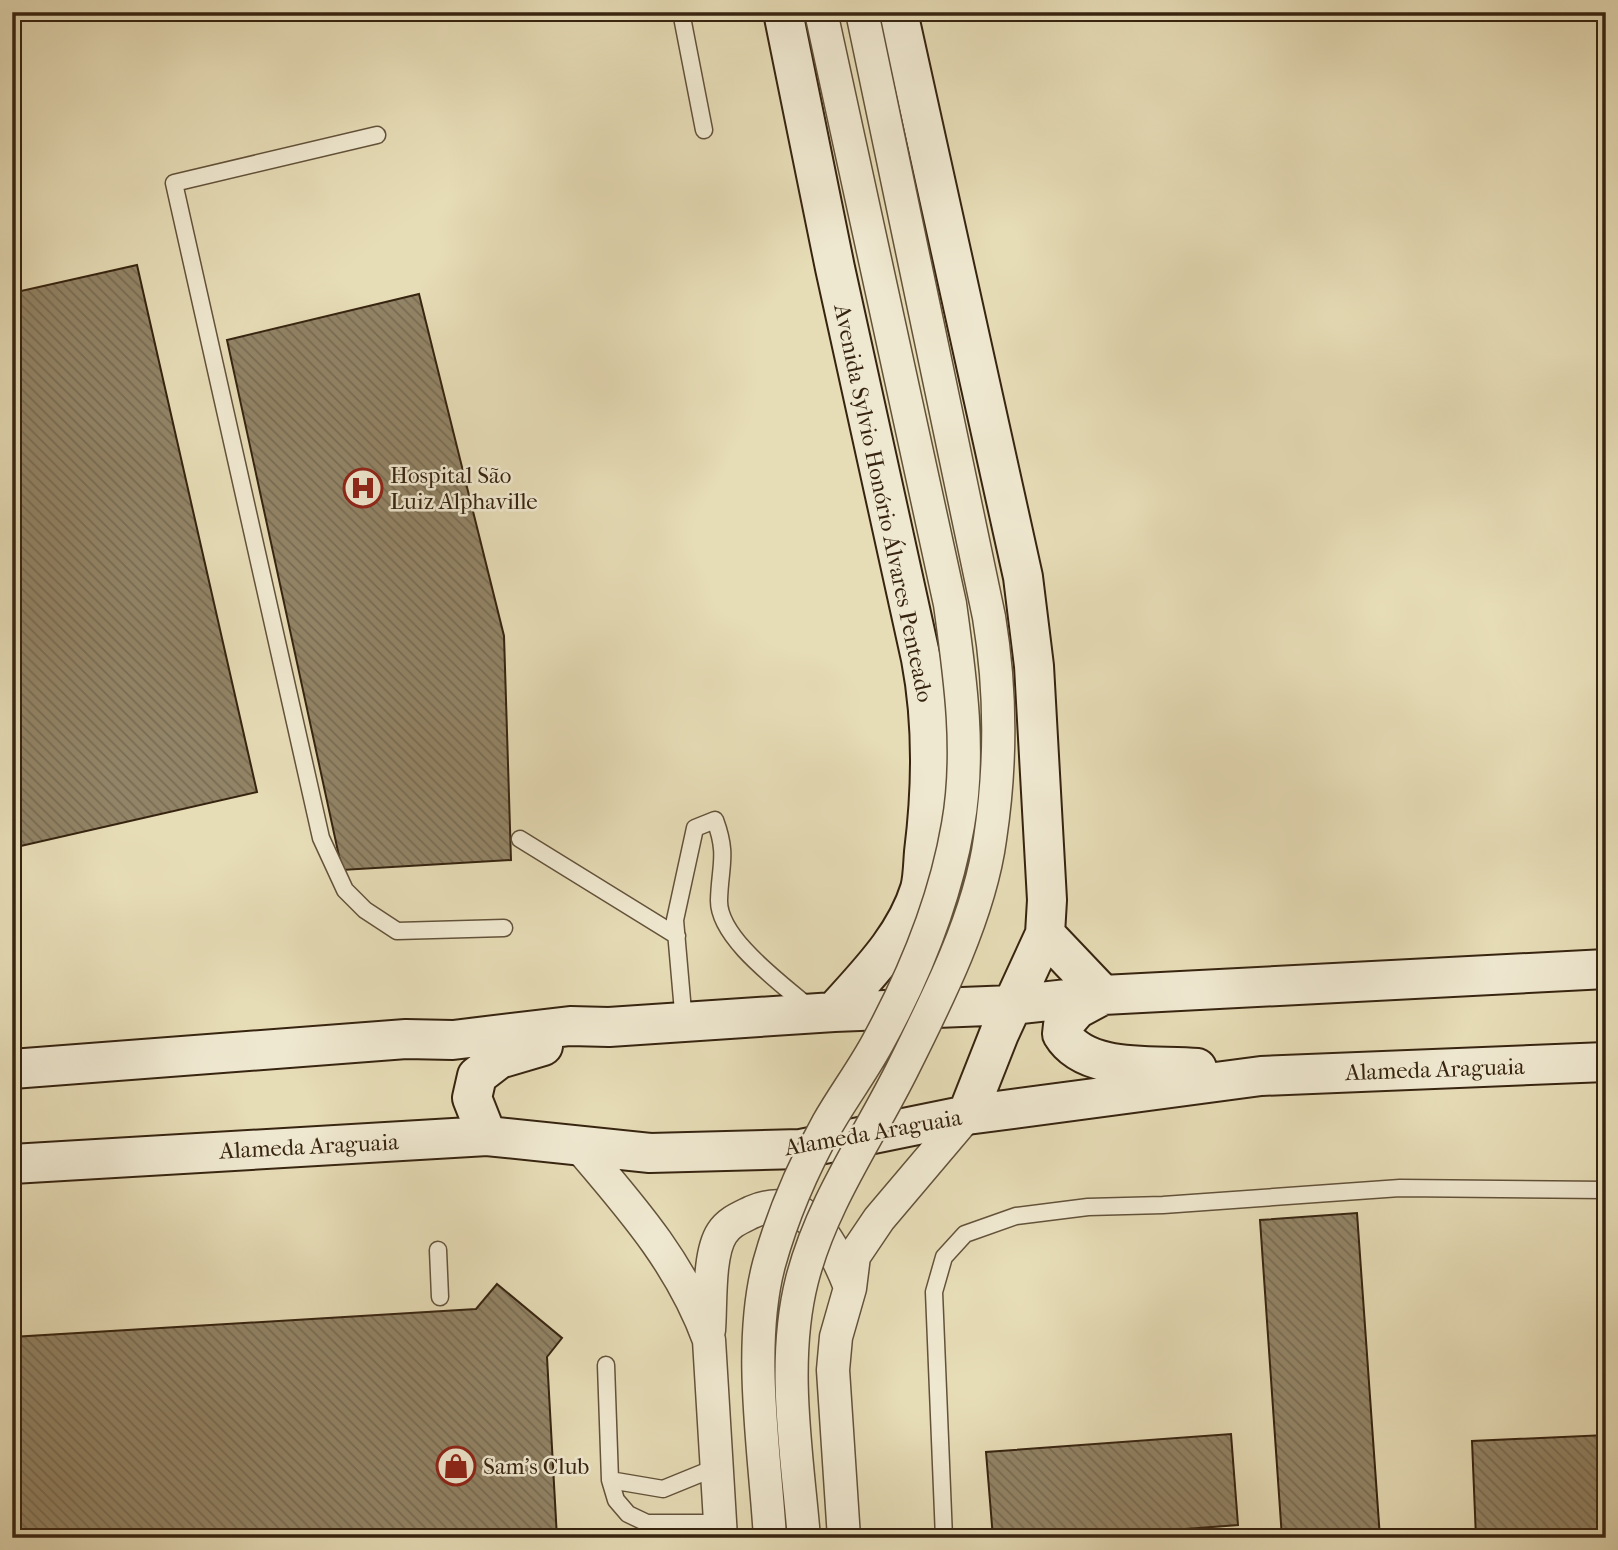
<svg xmlns="http://www.w3.org/2000/svg" width="1618" height="1550" font-family="'IM FELL French Canon',serif">
<style>
.building{fill:url(#building-back-hatch);stroke:#372410;stroke-width:2}
.lines{fill:none;stroke-linecap:round;stroke-linejoin:round}
.lane-casing{stroke:#63523a;stroke-width:19}
.street-casing{stroke:#63523a;stroke-width:35}
.secondary-casing{stroke:#372410;stroke-width:42}
.lane{stroke:#efe8d0;stroke-width:16}
.street{stroke:#efe8d0;stroke-width:32}
.secondary{stroke:#efe8d0;stroke-width:38}
.street-bridge-casing{stroke:#63523a;stroke-width:35;stroke-linecap:butt}
.street-bridge{stroke:#efe8d0;stroke-width:32}
.labels{text-anchor:middle;stroke-width:5;stroke-linejoin:round;paint-order:stroke}
.poi-label{font-size:23px;fill:#372410;stroke:#efe8d0;text-anchor:start}
.street-label{font-size:23px;fill:#372410;stroke:#efe8d0}
</style>
<defs>
<pattern id="building-back-hatch" width="6" height="6" patternUnits="userSpaceOnUse" patternTransform="scale(1.75)"><rect width="6" height="6" fill="#928466"/><path d="M-1 5l2 2M0 0l6 6M5-1l2 2" fill="none" stroke="#786c53"/></pattern>
</defs>
<rect width="100%" height="100%" fill="#e6dcb6"/>
<filter id="stains"><feTurbulence type="fractalNoise" baseFrequency=".00286" numOctaves="4"/><feColorMatrix values="0 0 0 0 .2 0 0 0 0 .09 0 0 0 0 .02 0 0 0 .5 -.17"/></filter>
<radialGradient id="worn" r=".72"><stop offset=".6" stop-color="#630" stop-opacity="0"/><stop offset="1" stop-color="#630" stop-opacity=".3"/></radialGradient>
<path class="building" d="M 137,265 L 257,792 L 12,848 L 12,293 Z
M 419,294 L 504,636 L 511,860 L 342,870 L 227,340 Z
M 1357,1213 L 1380,1538 L 1282,1538 L 1260,1220 Z
M 497,1284 L 562,1338 L 547,1357 L 557,1538 L 12,1538 L 12,1337 L 476,1309 Z
M 1231,1434 L 1238,1525 L 1066,1538 L 993,1538 L 986,1452 Z
M 1606,1435 L 1606,1538 L 1476,1538 L 1472,1441 Z"/>
<g class="lines">
<defs>
<path id="lane" d="M 681,12 L 704,130
M 377,135 L 174,183 L 321,838 L 345,890 L 365,910 L 397,931 L 504,928
M 520,839 L 677,936
M 684,1023 L 675,920 L 695,828 L 715,820 C 728,855 720,865 719,900 C 718,939 784,985 812,1010
M 438,1250 L 440,1297
M 606,1365 L 610,1480 L 616,1500 L 628,1514 L 647,1523 L 720,1523
M 610,1480 L 663,1489 L 717,1467
M 944,1538 L 934,1292 L 944,1257 L 965,1234 L 1016,1216 L 1088,1207 L 1163,1205 L 1400,1188 L 1606,1190"/>
<path id="street" d="M 579,1146 C 631,1207 681,1263 709,1340 L 721,1538
M 709,1330 C 711,1305 708,1254 722,1233 C 729,1222 740,1218 752,1212 C 807,1188 834,1246 850,1287
M 844,1538 L 833,1370 L 836,1337 L 850,1288 L 854,1256 L 879,1219 L 967,1115"/>
<path id="secondary" d="M 783,12 L 835,268 L 921,659 C 933,722 932,788 924,852 C 923,864 923,878 920,889 C 905,938 866,976 834,1012
M 898,12 L 1023,577 L 1034,666 L 1047,900 L 1045,934 L 999,1034 L 967,1115
M 1045,934 L 1103,995 L 1077,1009 L 1063,1025 L 1062,1034 C 1086,1074 1157,1064 1197,1068
M 12,1069 L 406,1039 L 453,1040 L 570,1026 L 609,1027 L 834,1012 L 1013,1005 L 1103,995 L 1606,969
M 487,1136 L 472,1098 L 477,1076 L 499,1059 L 543,1046
M 12,1164 L 487,1136 L 650,1153 L 800,1149 L 967,1115 L 1261,1076 L 1606,1062"/>
</defs>
<use href="#lane" class="lane-casing"/>
<use href="#street" class="street-casing"/>
<use href="#secondary" class="secondary-casing"/>
<use href="#lane" class="lane"/>
<use href="#street" class="street"/>
<use href="#secondary" class="secondary"/>
<defs>
<path id="street-bridge" d="M 770,1538 C 765,1452 747,1347 769,1264 C 782,1217 804,1166 828,1123 C 844,1095 863,1070 878,1042 C 915,974 945,901 958,825 C 971,752 960,676 950,604 L 821,12
M 804,1538 C 797,1454 781,1363 802,1280 C 822,1202 869,1137 904,1066 C 938,998 980,914 990,839 C 1001,766 1001,689 989,617 L 862,12"/>
</defs>
<use href="#street-bridge" class="street-bridge-casing"/>
<use href="#street-bridge" class="street-bridge"/>
</g>
<defs>
<symbol id="hospital-ring" viewBox="-11 -11 22 22"><circle r="9.5" fill="#efe8d0" stroke="#8f2418" stroke-width="1.5"/><path d="M-5-5h3v3.5h4V-5h3V5h-3V1.5h-4V5h-3Z" fill="#8f2418"/></symbol>
<symbol id="shop-ring" viewBox="-11 -11 22 22"><circle r="9.5" fill="#efe8d0" stroke="#8f2418" stroke-width="1.5"/><path d="M-5-2.5h2.3a2.7 3.5 0 0 1 5.4 0H5L5.5 6h-11ZM-1.5-2.5h3a1.5 2.3 0 0 0-3 0Z" fill="#8f2418"/></symbol>
</defs>
<g fill-rule="evenodd">
<use href="#hospital-ring" x="341" y="466" width="44" height="44"/>
<use href="#shop-ring" x="434" y="1444" width="44" height="44"/>
</g>
<g class="labels">
<g class="poi-label">
<text x="390" y="483">Hospital São<tspan x="390" dy="26">Luiz Alphaville</tspan></text>
<text x="483" y="1474">Sam's Club</text>
</g>
<g class="street-label">
<text transform="translate(884 503) rotate(78)" y="8">Avenida Sylvio Honório Álvares Penteado</text>
<text transform="translate(1435 1069) rotate(-2)" y="8">Alameda Araguaia</text>
<text transform="translate(873 1132) rotate(-10)" y="8">Alameda Araguaia</text>
<text transform="translate(309 1146) rotate(-3)" y="8">Alameda Araguaia</text>
</g>
</g>
<rect width="1618" height="1550" fill="none" stroke="#e6dcb6" stroke-width="42"/>
<rect x="14" y="14" width="1590" height="1522" fill="none" stroke="#372410" stroke-width="3.5"/>
<rect x="21" y="21" width="1576" height="1508" fill="none" stroke="#372410" stroke-width="2"/>
<rect width="100%" height="100%" filter="url(#stains)"/>
<rect width="100%" height="100%" fill="url(#worn)"/>
</svg>
